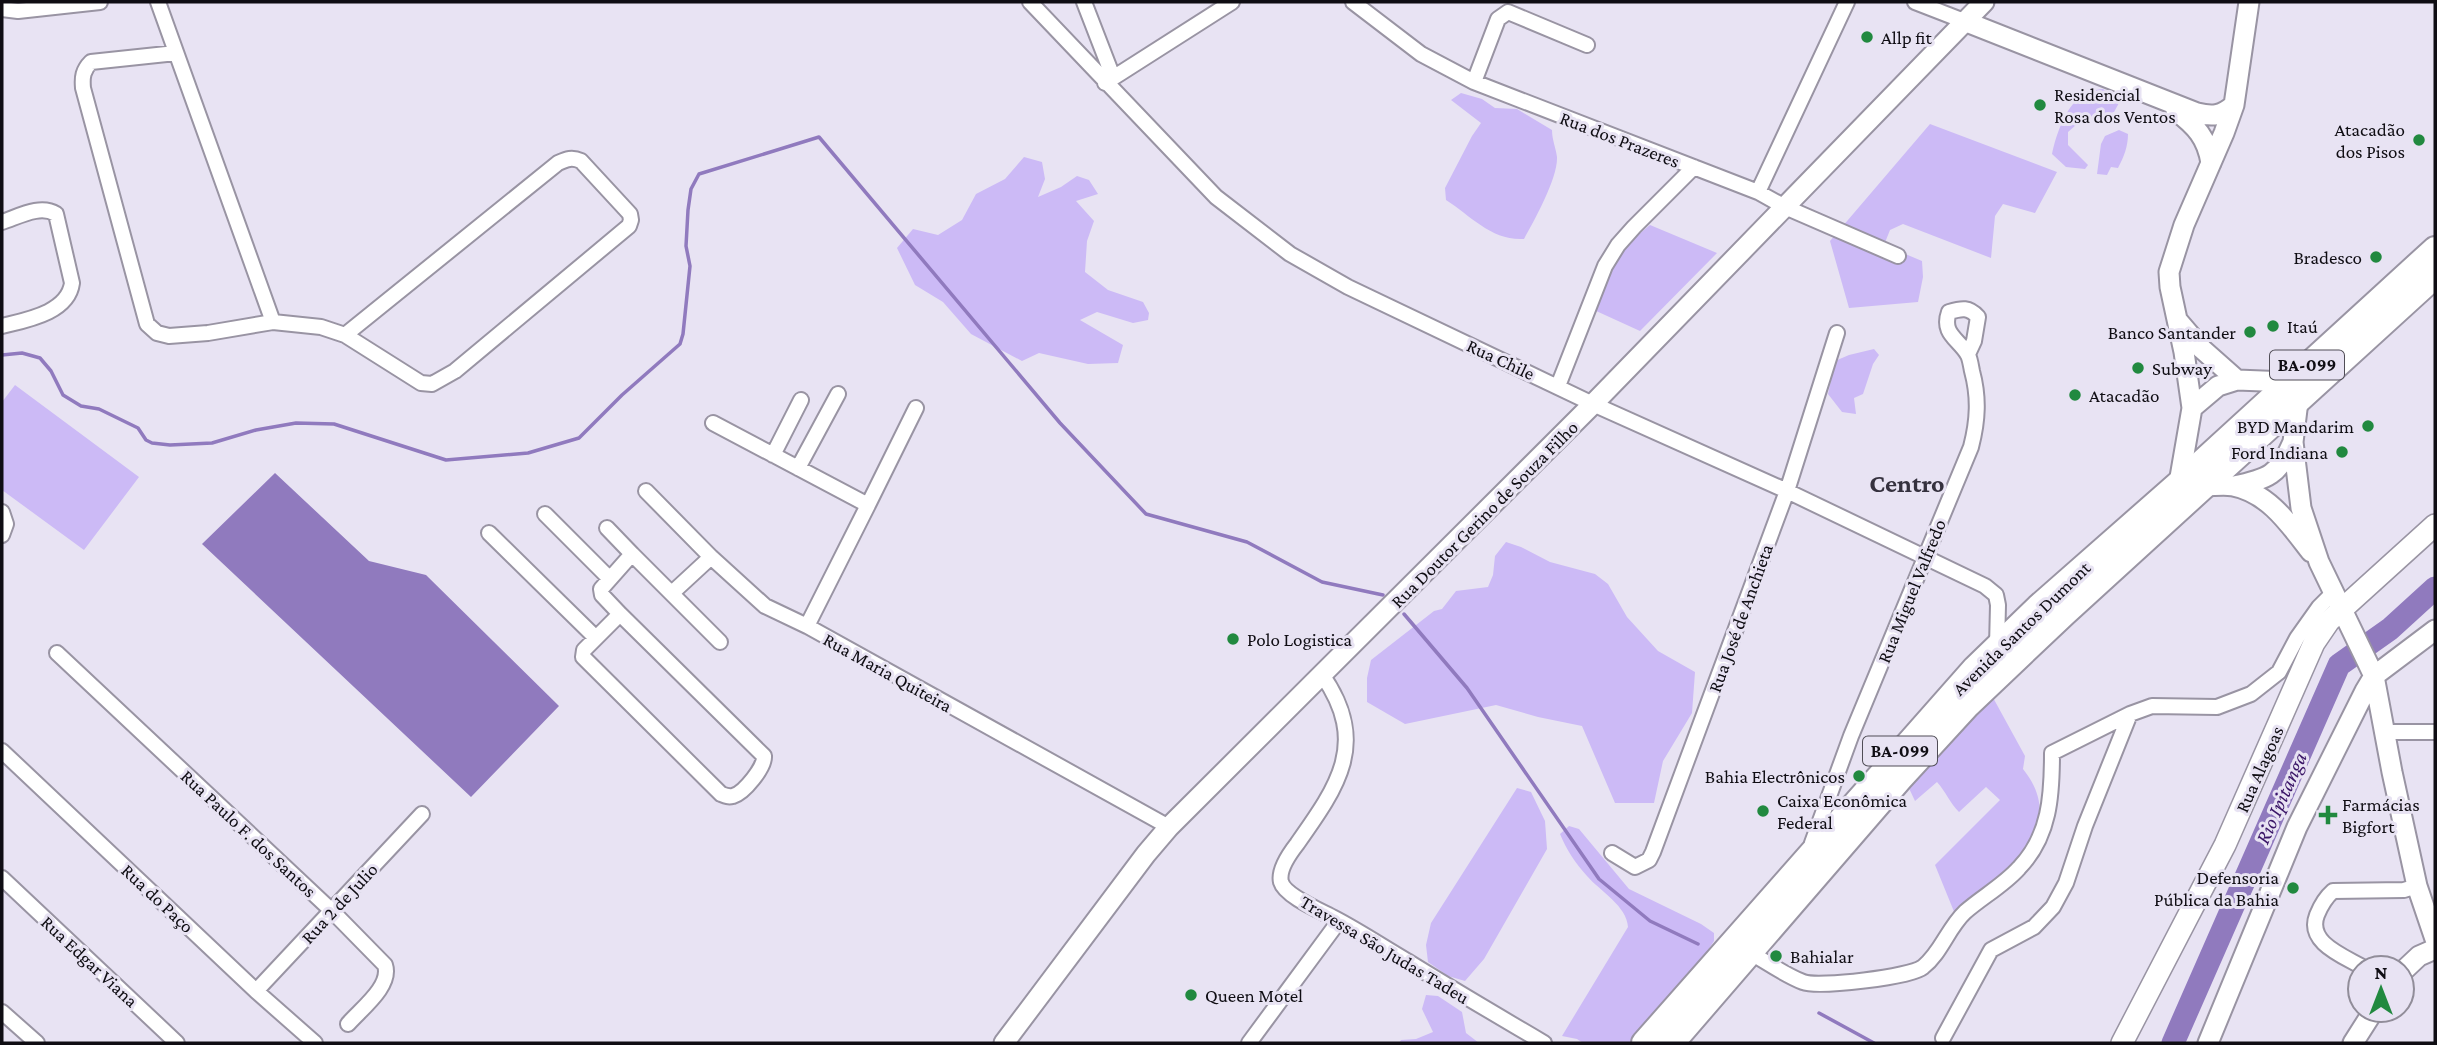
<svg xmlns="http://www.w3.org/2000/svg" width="2437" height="1045" font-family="'Crimson Pro',serif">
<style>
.green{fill:#ccbaf6}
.water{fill:#907abe}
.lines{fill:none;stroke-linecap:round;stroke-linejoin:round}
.stream{stroke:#907abe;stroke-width:3.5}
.river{stroke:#907abe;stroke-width:23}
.street-casing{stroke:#9994a3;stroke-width:18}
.secondary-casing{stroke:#9994a3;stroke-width:23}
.primary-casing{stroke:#9994a3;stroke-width:24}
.highway-casing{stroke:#9994a3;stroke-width:28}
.street{stroke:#fff;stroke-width:14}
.secondary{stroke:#fff;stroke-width:19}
.primary{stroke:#fff;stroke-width:21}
.highway{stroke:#fff;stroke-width:24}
.poi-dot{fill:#21893f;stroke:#e8e3f3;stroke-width:2.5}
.labels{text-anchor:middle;stroke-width:6;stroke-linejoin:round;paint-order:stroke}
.shield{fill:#e8e3f3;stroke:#504d56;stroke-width:2}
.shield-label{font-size:18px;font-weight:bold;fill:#0f0d13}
.poi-label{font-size:19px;fill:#0f0d13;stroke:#e8e3f3;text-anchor:start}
.street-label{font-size:19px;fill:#0f0d13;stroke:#e8e3f3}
.water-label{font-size:21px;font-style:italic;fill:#3a1567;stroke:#e8e3f3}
.district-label{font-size:26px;font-weight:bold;fill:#35313e;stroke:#e8e3f3}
</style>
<rect width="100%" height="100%" fill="#e8e3f3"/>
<path class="green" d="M 2103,89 L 2115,97 L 2119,103 L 2114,112 L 2084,118 L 2068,132 L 2068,145 L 2088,165 L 2085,169 L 2066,167 L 2052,154 C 2056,135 2065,108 2082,95 C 2088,90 2096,90 2103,89 Z
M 1461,93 L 1482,99 L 1495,108 L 1517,109 L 1552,130 C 1552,140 1556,148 1557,157 C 1558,178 1534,221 1524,239 C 1492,241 1471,216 1446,200 L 1445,188 L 1472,136 L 1481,123 L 1451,100 Z
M 1930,124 L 2057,172 L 2035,213 L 2003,204 L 1995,216 L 1991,258 L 1903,224 L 1890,230 L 1884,245 L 1922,261 L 1923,277 L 1918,302 L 1849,308 L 1830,241 Z
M 2119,130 L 2128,134 C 2128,146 2124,157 2118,168 L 2111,167 L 2107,175 L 2097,174 L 2101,144 L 2105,136 Z
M 1024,157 L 1042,162 L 1045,179 L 1038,197 L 1061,187 L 1077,176 L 1089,180 L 1098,194 L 1076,201 L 1094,221 L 1087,241 L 1085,272 L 1108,290 L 1143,302 L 1149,313 L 1148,320 L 1133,323 L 1097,312 L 1080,320 L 1123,345 L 1118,363 L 1088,364 L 1039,353 L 1022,361 L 971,334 L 943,302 L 915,285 L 897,248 L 913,229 L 938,235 L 962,220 L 976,194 L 1005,179 Z
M 1650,225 L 1717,253 L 1640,331 L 1594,310 C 1604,275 1621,247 1650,225 Z
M 1874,349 L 1879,355 L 1873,364 L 1863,394 L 1854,398 L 1856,414 L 1842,412 L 1828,394 L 1835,361 L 1849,355 Z
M 15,385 L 139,477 L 84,550 L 2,490 L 2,402 Z
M 1506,542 L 1521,547 L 1550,562 L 1595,574 L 1608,584 L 1627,617 L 1658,651 L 1695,672 L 1692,713 L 1663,761 L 1654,803 L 1615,803 L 1582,726 L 1538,717 L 1496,705 L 1405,724 L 1367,702 L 1367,678 L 1371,660 L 1434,611 L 1442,609 L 1456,591 L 1488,587 L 1493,575 L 1495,556 Z
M 1991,694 L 2025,756 L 2023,769 C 2073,831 1999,879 1955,914 L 1935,865 L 2000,800 L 1986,787 L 1959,812 C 1950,803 1946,792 1937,782 L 1915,801 L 1907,784 Z
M 1517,788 L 1531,792 L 1545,821 L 1547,849 L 1484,959 L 1465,981 L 1448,976 L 1428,962 L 1426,945 L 1431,923 Z
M 1569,826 L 1579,829 L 1629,889 L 1701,924 L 1714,933 L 1714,941 L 1705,955 L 1633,1043 L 1583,1043 L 1577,1039 L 1562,1036 L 1628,927 C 1627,906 1600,891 1587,876 C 1576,864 1566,849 1560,834 Z
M 1426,995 L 1438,996 L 1462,1012 L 1466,1033 L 1479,1043 L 1399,1043 L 1401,1040 L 1416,1039 L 1433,1032 L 1422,1009 Z"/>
<path class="water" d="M 275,473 L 369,561 L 426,575 L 559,706 L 471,797 L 202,544 Z"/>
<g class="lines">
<path class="stream" d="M 2,355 L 22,353 L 40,358 L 51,371 L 63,395 L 81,406 L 99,409 L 138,428 L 146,440 L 152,443 L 170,445 L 212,443 L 256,430 L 296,423 L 334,424 L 446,460 L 528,453 L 579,438 L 622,395 L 680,344 L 683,334 L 690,266 L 686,246 L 688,210 L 691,189 L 699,174 L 819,137 L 1060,423 L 1146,514 L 1247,542 L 1322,582 L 1383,595
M 1404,614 L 1467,688 L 1599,879 L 1650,921 L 1698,944
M 1819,1013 L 1874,1043"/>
<path class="river" d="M 2173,1043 L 2339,665 L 2390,629 L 2435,588"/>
<defs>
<path id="street" d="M 158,2 L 273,322
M 1030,2 L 1216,197 L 1290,254 L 1348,287 L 1593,404 L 1787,491 L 1985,586 L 1996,595 L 1998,605 L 1997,646
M 1084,2 L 1113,77
M 1353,2 L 1421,54 L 1474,82 L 1758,192 L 1785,207 L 1898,256
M 1915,2 L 1964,21
M 2,9 L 18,11 L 100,2
M 176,53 L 91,62 C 83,70 82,77 83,88 L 147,324 L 157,333 L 169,336 L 208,333 L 273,322 L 321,327 L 345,335 L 421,383 L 432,384 L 455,371 L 629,226 L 631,220 L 630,214 L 581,161 C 572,157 567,159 558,163 L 345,335
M 1474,82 L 1498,19 L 1508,12 L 1587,45
M 1105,83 L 1232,2
M 1758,192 L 1847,2
M 2,222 C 18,217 40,204 56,214 L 72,283 C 68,313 26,320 2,326
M 1558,386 L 1605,266 L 1618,245 L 1634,227 L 1694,167
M 713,423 L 868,505 L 807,626 L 1169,827
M 773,455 L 801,400
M 798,468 L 838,394
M 646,491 L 711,557 L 765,606 L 807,626
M 868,505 L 916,408
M 2,512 L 6,524 L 2,535
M 545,514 L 609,578
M 607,528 L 632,554
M 489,533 L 596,638
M 672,593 L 711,557
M 620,614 L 764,756 C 765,767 744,793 733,796 C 728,797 726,796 721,794 L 583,657 L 584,650 L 620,614 L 602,595 L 601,589 L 632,554 L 720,642
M 57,653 L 332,911 L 385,965 C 392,986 361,1009 348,1024
M 1323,676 C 1369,743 1338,786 1297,844 C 1290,853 1278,870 1281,882 C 1285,896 1321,911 1334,918 C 1359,931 1383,947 1407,961 C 1452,989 1498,1016 1544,1043
M 2385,732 L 2435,732
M 2,751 L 256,991 L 315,1043
M 1812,843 L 1851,736 L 1971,447 C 1978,420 1979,397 1972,371 C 1971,366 1970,359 1968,355 C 1959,339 1941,334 1949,312 C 1962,308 1969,307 1978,317 L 1974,341 L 1968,354
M 1612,853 L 1635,867 L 1649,860 L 1653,852 L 1787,491 L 1837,333
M 2,878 L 177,1043
M 1751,953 C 1768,963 1785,975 1803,982 C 1818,988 1911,977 1923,967 C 1941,953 1948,928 1965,912 C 1982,897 2004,885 2019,868 C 2050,836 2052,795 2052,753 L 2130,714 L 2152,706 L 2217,707 L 2251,694 L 2279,672 L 2297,638 L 2319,607 L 2333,593
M 2364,968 C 2344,956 2306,943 2317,915 C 2321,905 2325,898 2333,891 L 2404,890 L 2417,886
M 256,991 L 422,814
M 2,1012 L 37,1043
M 1943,1038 L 1991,950 L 2034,927 L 2053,907 L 2066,883 L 2085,826 L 2130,714
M 1249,1043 L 1339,921"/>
<path id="secondary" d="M 1964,21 L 2197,113 C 2213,117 2221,116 2234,105
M 2176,111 C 2196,126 2207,138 2211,163
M 2178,321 L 2202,349 L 2237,380 L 2289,382
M 2298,401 L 2293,442 L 2301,508 L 2319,562 L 2374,676 L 2392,772 L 2417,886 L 2435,939
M 2192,408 L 2218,386 L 2237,380
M 2179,483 L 2192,408 L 2184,352 L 2170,287 L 2169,272 L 2184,225 L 2224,133 L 2234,105 L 2249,2
M 2205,486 C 2214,486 2224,484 2233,486 C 2269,493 2290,525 2311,552
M 2234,486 C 2268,479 2279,475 2293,442
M 2402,972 L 2419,956 L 2435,949
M 1004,1043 L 1146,854 L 1169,827 L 1593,404 L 1984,2
M 2208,1043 L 2297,827 L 2365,691 L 2374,676 L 2435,630
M 2353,1043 L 2374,1010"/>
<path id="primary" d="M 2122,1043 L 2225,845 L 2314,643 L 2329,621 L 2435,525"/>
<path id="highway" d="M 1644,1043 L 1975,668 L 2038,607 L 2179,483 L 2435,249
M 1672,1043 L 1900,779 L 1968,705 L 2064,614 L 2435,276"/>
</defs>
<use href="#street" class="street-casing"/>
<use href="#secondary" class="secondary-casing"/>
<use href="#primary" class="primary-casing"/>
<use href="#highway" class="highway-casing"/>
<use href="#street" class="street"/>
<use href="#secondary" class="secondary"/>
<use href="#primary" class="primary"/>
<use href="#highway" class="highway"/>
</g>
<g class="poi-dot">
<circle cx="1867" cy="37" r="7"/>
<circle cx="2040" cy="105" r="7"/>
<circle cx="2419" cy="140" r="7"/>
<circle cx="2376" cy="257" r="7"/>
<circle cx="2273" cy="326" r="7"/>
<circle cx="2250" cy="332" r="7"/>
<circle cx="2138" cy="368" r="7"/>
<circle cx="2075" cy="395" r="7"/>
<circle cx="2368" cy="426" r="7"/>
<circle cx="2342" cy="452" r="7"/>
<circle cx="1233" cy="639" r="7"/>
<circle cx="1859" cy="776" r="7"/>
<circle cx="1763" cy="811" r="7"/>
<path d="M2324.5 804.5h7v7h7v7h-7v7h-7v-7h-7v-7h7z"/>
<circle cx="2293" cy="888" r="7"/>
<circle cx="1776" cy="956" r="7"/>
<circle cx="1191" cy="995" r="7"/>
</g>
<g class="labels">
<g class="shield">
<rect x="2270" y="350.5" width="74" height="29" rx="5"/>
<rect x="1863" y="736.5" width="74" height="29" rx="5"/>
</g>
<g class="shield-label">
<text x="2307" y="371">BA-099</text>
<text x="1900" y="757">BA-099</text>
</g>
<g class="poi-label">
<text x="1881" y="44">Allp fit</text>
<text x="2054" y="101">Residencial<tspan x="2054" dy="22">Rosa dos Ventos</tspan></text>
<text x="2405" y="136" text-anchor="end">Atacadão<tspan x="2405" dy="22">dos Pisos</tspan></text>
<text x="2362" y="264" text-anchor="end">Bradesco</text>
<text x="2287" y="333">Itaú</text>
<text x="2236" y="339" text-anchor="end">Banco Santander</text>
<text x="2152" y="375">Subway</text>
<text x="2089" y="402">Atacadão</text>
<text x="2354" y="433" text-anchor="end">BYD Mandarim</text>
<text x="2328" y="459" text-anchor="end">Ford Indiana</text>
<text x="1247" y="646">Polo Logistica</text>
<text x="1845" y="783" text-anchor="end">Bahia Electrônicos</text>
<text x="1777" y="807">Caixa Econômica<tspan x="1777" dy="22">Federal</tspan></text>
<text x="2342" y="811">Farmácias<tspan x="2342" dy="22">Bigfort</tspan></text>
<text x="2279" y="884" text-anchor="end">Defensoria<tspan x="2279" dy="22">Pública da Bahia</tspan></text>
<text x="1790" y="963">Bahialar</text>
<text x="1205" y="1002">Queen Motel</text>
</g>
<g class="street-label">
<text transform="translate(1620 139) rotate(21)" y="7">Rua dos Prazeres</text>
<text transform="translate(1501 359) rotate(25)" y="7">Rua Chile</text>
<text transform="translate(1484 514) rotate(-45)" y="7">Rua Doutor Gerino de Souza Filho</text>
<text transform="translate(1911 591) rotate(-68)" y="7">Rua Miguel Valfredo</text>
<text transform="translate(1740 618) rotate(-70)" y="7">Rua José de Anchieta</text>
<text transform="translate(2021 628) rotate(-44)" y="7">Avenida Santos Dumont</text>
<text transform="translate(888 672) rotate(29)" y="7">Rua Maria Quiteira</text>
<text transform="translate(2259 769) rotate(-66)" y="7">Rua Alagoas</text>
<text transform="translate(249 833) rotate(43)" y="7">Rua Paulo F. dos Santos</text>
<text transform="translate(158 898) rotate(43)" y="7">Rua do Paço</text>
<text transform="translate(339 903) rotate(-47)" y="7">Rua 2 de Julio</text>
<text transform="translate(1385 949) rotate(31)" y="7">Travessa São Judas Tadeu</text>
<text transform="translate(90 961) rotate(43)" y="7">Rua Edgar Viana</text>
</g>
<g class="water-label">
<text transform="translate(2281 798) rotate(-66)" y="7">Rio Ipitanga</text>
</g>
<g class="district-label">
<text x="1907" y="492">Centro</text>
</g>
</g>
<rect width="2437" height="1045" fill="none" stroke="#0f0d13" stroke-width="7"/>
<g transform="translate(2381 989)"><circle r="33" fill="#e8e3f3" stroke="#918d99" stroke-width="2"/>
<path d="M0-5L12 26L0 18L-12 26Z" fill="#21893f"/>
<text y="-10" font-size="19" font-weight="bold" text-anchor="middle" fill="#0f0d13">N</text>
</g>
</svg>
